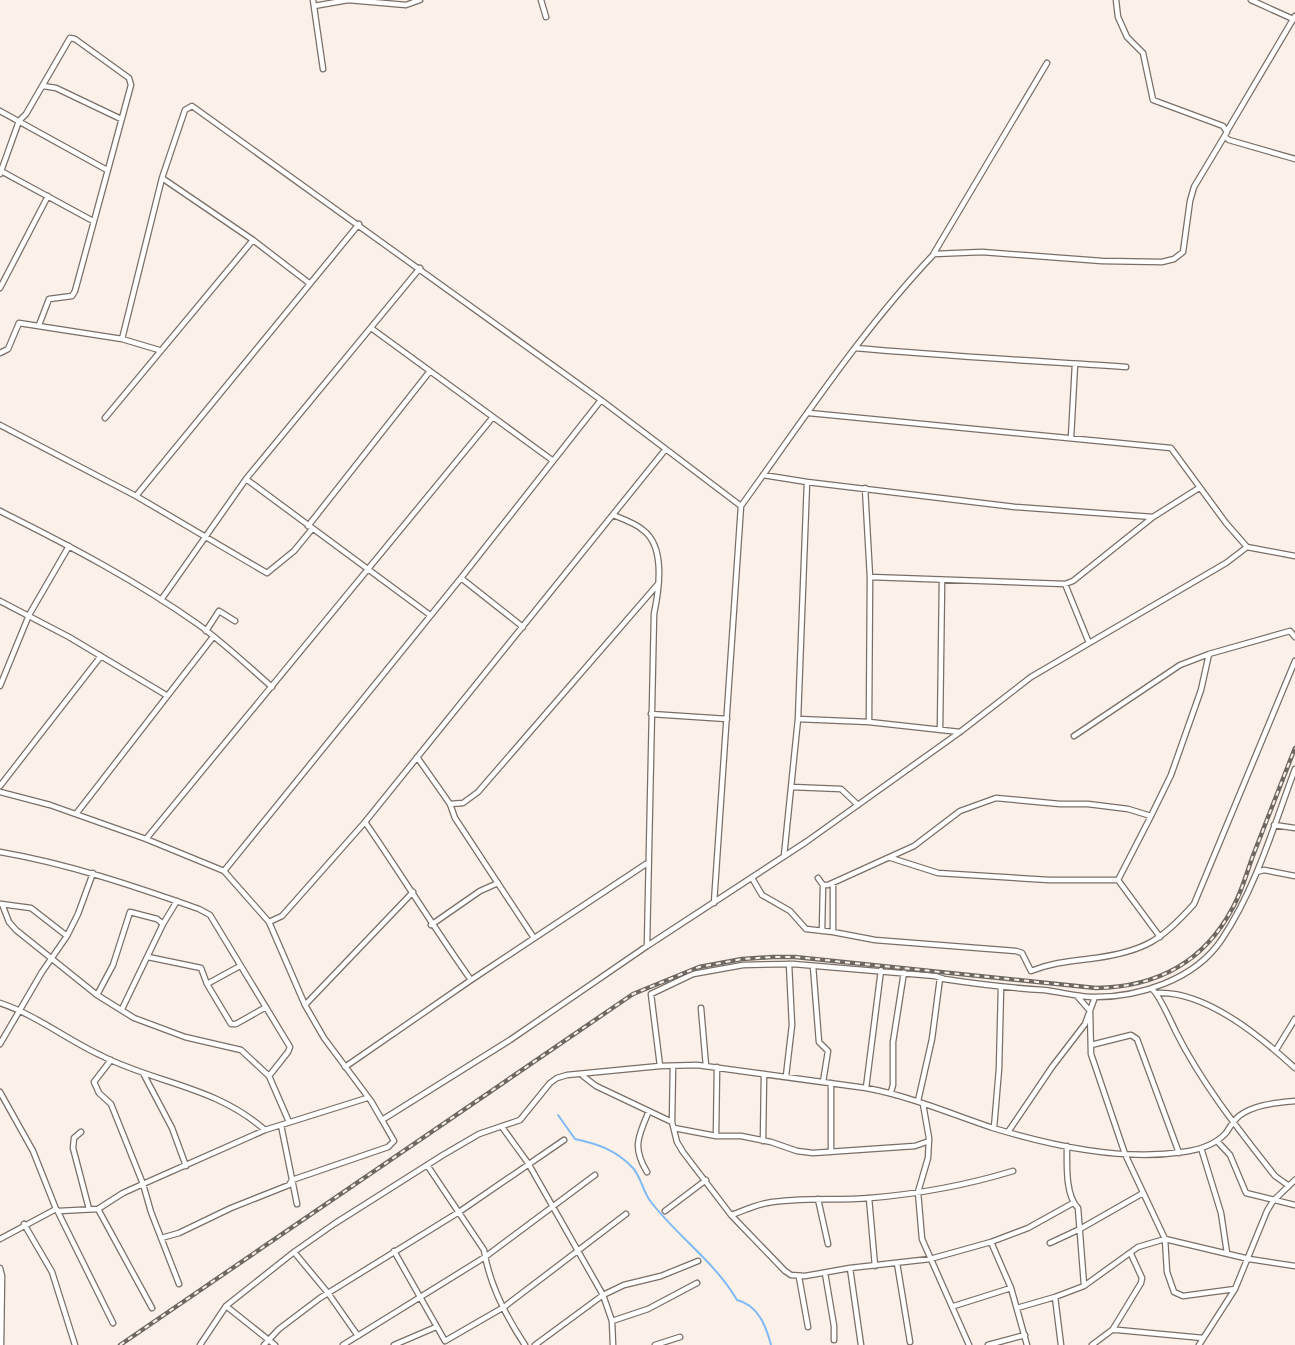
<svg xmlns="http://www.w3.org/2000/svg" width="1295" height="1345" font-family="'Sofia Sans Condensed',sans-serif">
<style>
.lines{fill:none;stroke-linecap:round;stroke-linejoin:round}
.stream{stroke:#7fbaf4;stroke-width:2}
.street-casing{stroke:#796f68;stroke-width:7}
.street{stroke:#fff;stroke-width:4.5}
.rail-casing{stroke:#6e6863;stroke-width:4.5}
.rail{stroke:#fbf1e9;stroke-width:2;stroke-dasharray:5;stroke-linecap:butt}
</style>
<rect width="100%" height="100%" fill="#fbf1e9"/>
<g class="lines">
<path class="stream" d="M 558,1115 L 575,1139 C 598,1144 616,1150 633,1168 C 641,1177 643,1192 651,1202 C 677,1236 715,1262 737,1300 C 758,1305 766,1326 771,1345"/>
<defs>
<path id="street" d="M 313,0 L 323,69
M 541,0 L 546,17
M 1251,0 L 1293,19
M 314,6 L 348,0 L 406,5 L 420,0
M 43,86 L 56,88 L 121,119
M 0,111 L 107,170
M 1227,131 L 1295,16
M 1225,137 L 1229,140 L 1295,159
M 1,171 L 93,221
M 0,174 L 19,121 L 26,114 L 70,38 L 75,39 L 129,78 L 131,85 L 75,291 L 72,296 L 49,299 L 39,325
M 162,178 L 253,240 L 309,283
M 934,253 L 1047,63
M 0,288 L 48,196
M 371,328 L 552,460
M 122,339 L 159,350
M 855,348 C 946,356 1036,361 1126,367
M 0,353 L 8,349 L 19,323 L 122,339 L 162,178 L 185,110 L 192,106 L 601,400 L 741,506 L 714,903
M 809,413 L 1171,448 L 1226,523 L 1247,547 L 1295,556
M 105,418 L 253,240
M 0,425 L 136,496
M 1071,438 L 1075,364
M 763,475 L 807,482 L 1015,507 L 1153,517 L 1199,488
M 246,479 L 430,615
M 865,488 L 870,577 L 869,722
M 741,506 C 803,420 861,331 934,254 L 982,252 L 1102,261 L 1162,262 L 1174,259 L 1183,252 L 1190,201 L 1194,187 L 1227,132 L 1223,126 L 1153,100 L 1143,53 L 1127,37 L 1118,17 L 1116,0
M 0,511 C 68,545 137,581 199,625 C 225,644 248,666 272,687
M 613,515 C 623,519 635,523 643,530 C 666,547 659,590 654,614 L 647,945
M 308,526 L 430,371
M 312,529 L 294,551 L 267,573 L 136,496 L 359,224
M 870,577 L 1065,584 L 1073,581 L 1153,517
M 461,578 L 523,627
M 1065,584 L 1089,643
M 161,600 L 246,479 L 420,268
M 0,601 L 69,637 L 166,695
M 206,631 L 219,611 L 235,621
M 0,686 L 29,615 L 69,546
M 651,714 L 727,719
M 798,719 L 869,722 L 960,732
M 940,730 L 942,581
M 1074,736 L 1180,665 L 1209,654
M 417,757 L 450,804 L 455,818 L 534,938
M 0,786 L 101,656
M 791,787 L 841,789 L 858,805
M 0,792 L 50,805 L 146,839 L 224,871 L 269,922 L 305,1005 L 324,1038 L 371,1101 L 382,1120 L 510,1040 L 647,946 L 806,842 L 960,732 L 1031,677 L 1226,563 L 1247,547
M 450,804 L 463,803 L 478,792 L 658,584
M 76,814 L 213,637
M 365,822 C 401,874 434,928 471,980
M 1274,825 L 1295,828
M 146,839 L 493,417
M 0,852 C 69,864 134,886 199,909 L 210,915 L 290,1047 L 288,1052 L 269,1076
M 784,856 L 798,719 L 807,482
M 891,858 L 938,873 L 1049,880 L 1118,880
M 224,871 L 461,578 L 601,400
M 1257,872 L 1264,870 L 1295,876
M 752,878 L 762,895 L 790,911 L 806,929 L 833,932
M 818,878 L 823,885 L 828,885 L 914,846 L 960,811 L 996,798 L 1060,804 L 1088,804 L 1128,809 L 1151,816 L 1171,775 L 1201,690 L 1209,654 L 1290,631 L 1295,637
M 1118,880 L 1151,816
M 1118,880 L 1160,937
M 833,883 L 833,932 L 875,940 L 1016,951 L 1022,953 L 1031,971 C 1053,962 1073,961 1096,958 C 1145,951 1162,940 1194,904 L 1295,661
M 1,904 L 31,908 L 67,936
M 2,904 L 9,922 L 16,930 L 97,995 L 134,1018 L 185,1037 L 241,1050 L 269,1076 L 289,1122
M 269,922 L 282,916 L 365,822 L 665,450
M 431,925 L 480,891 L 498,883
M 822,931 L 823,885
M 148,957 L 201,968 L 207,984 L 231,1024 L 236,1024 L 266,1007
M 813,966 L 819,1042 L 828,1051 L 823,1082
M 207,984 L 240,966
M 1152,989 C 1159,994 1171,1022 1176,1032 C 1202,1084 1239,1130 1275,1176 L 1289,1186
M 1158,993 C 1206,991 1261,1037 1295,1068
M 97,995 L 113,965 L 130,912 L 157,919 L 163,924
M 1078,997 L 1090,1011 L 1091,1054 L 1125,1154 L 1165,1239 L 1167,1272 L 1174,1292 L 1183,1296 L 1235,1289
M 0,1003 C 36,1015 66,1039 100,1055 C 157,1084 215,1086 265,1130
M 305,1005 L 413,892
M 701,1008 L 706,1066
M 122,1009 L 163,924 L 177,901
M 0,1044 L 42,972 L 67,936 L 78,914 L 93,873
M 1091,1045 L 1131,1035 L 1137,1039 L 1179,1153
M 1276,1050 L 1295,1019
M 111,1060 L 94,1082 L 99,1093 L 111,1104 L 143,1184 L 265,1130 L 367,1098
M 660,1066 L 651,994 L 693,974 L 743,965 L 793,964 L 935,976 L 944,979 C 977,984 1010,988 1044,990 C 1060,992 1075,996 1091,997 C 1138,998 1195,980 1222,939 C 1256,888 1274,825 1295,769
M 345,1067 L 471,980 L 646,864
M 143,1073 L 172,1128 L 186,1166
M 583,1076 L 596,1086 L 672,1122 L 677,1142 L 683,1152 L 731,1215 L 785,1271 L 791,1275 L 805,1276 L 850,1268 L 930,1259 L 991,1242 L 1028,1228 L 1073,1203
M 786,1076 L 792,1025 L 789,964
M 866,1088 L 881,970
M 0,1092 L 33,1151 L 56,1209 L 0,1239
M 891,1092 L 893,1085 L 893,1042 L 904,972
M 918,1101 L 932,1039 L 940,978
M 923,1104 L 929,1138 L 928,1158 L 918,1192 L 922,1239 L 969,1345
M 672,1121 L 673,1066
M 281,1125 L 297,1204
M 502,1127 L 528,1163 L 603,1295 L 612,1321 L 613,1345
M 674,1128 L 716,1136 L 741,1136 L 771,1142 L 797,1151 L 813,1153 L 915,1146 L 929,1141
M 994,1128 L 999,1069 L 1001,988
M 81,1132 L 74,1138 L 73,1148 L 89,1209
M 1008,1132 L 1052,1067 L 1085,1024 L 1095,997
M 716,1136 L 717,1067
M 763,1141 L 764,1074
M 1217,1141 L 1230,1155 L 1246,1193 L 1295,1205
M 1067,1146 C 1067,1164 1065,1195 1078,1208 L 1084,1285
M 1201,1148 L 1221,1213 L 1227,1253
M 831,1152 L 831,1083
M 427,1165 L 484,1250 C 489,1283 507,1318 525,1345
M 647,1172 C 632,1147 638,1137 649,1111
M 869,1198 L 875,1266
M 818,1199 L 828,1244
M 98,1209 L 123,1193 L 143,1184 L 151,1212 L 179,1284
M 57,1210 L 113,1323
M 59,1211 L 98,1209 L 152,1308
M 665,1211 L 706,1180
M 731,1215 C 743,1211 755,1205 767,1203 C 801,1197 836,1201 870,1198 C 918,1194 967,1185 1013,1171
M 24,1224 L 52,1272 L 75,1345
M 161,1238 L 179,1233 L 231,1208 L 289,1185 L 292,1180 L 388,1147 L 394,1141 L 382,1120
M 991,1242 L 1011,1288 L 1027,1345
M 1050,1243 L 1080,1229 L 1143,1193
M 394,1251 L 445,1341 L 504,1307 L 626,1214
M 294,1252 L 328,1293 L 358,1336
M 897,1263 L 910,1342
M 0,1268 L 2,1276 L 1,1345
M 850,1268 L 861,1345
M 825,1273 L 834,1326 L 834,1340
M 799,1277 L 808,1327
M 1055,1297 L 1061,1345
M 226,1306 L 275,1345
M 954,1306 L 1011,1288
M 1017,1308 L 1055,1297 L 1084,1286 L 1138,1247 L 1165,1239 L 1249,1259 L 1295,1266
M 612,1321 L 648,1309 L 697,1283
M 1113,1329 L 1141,1283 L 1142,1278 L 1131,1254
M 200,1345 L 226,1306 L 294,1252 L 334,1224 L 443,1155 L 479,1134 L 520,1120 L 550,1083 L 557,1078 L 567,1075 L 660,1066 L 697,1065 L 866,1088 C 910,1096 951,1114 993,1128 C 1053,1146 1121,1161 1183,1152 C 1199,1150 1215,1145 1226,1133 C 1230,1127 1233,1121 1239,1116 C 1255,1104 1276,1103 1295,1101
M 264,1345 L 279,1329 L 320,1298 L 459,1212 L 564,1140
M 343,1345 L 485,1257 L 595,1175
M 394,1345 L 436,1327
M 535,1345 L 603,1295 L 624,1285 L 661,1276 L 698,1261
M 655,1345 L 680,1337
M 988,1345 L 1025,1335
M 1092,1345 L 1112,1330 L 1118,1330 L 1203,1338
M 1199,1345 L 1235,1289 L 1267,1211 L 1273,1201 L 1295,1180"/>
</defs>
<use href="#street" class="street-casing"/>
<use href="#street" class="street"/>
<defs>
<path id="rail" d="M 120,1345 L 633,994 L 699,967 L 742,959 L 773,957 L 795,957 L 1096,988 C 1156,987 1203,963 1232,909 C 1242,892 1247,871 1254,853 C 1268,818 1281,783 1295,748"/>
</defs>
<use href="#rail" class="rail-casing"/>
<use href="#rail" class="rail"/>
</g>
</svg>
